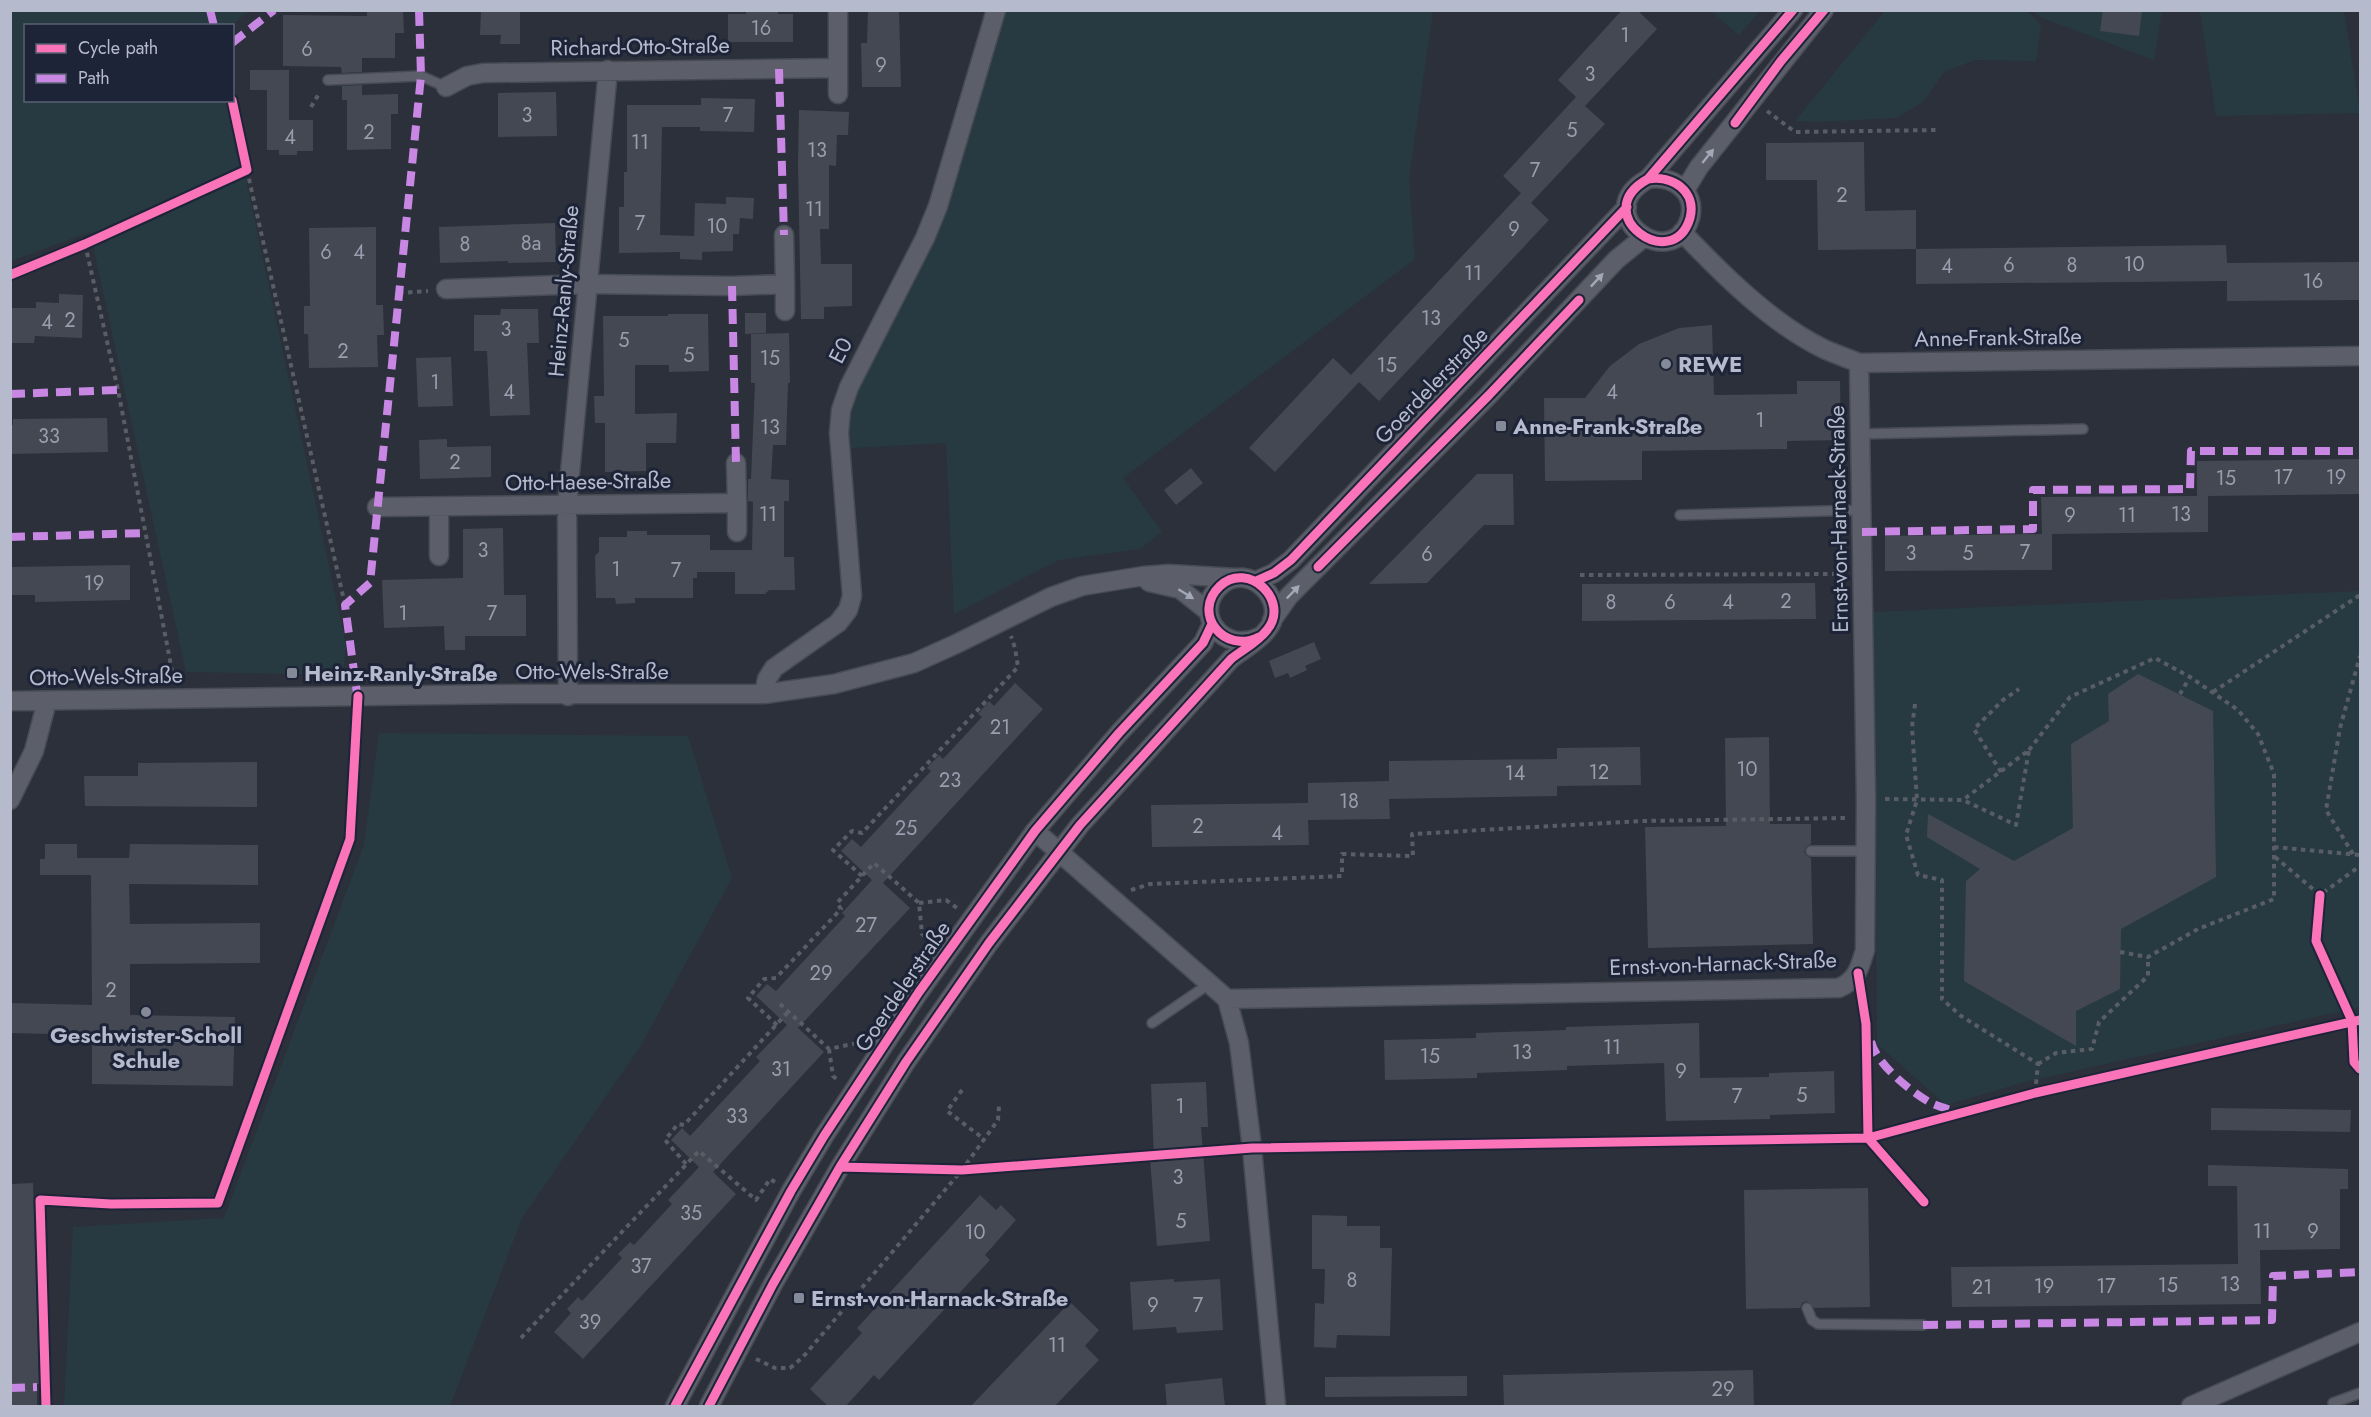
<svg xmlns="http://www.w3.org/2000/svg" width="2371" height="1417" font-family="Jost,sans-serif">
<style>
.green{fill:#273a42}
.building{fill:#444852}
.lines{fill:none;stroke-linecap:round;stroke-linejoin:round}
.service-casing{stroke:#474b54;stroke-width:12}
.minor-casing{stroke:#474b54;stroke-width:21}
.path{stroke:#595d66;stroke-width:4;stroke-dasharray:4.5 4.5;stroke-linecap:butt}
.service{stroke:#5c5e69;stroke-width:9}
.minor{stroke:#5c5e69;stroke-width:18}
.quiet{stroke:#c787e3;stroke-width:8;stroke-dasharray:15 8;stroke-linecap:butt}
.cycleway-casing{stroke:#1d2437;stroke-width:13}
.cycleway{stroke:#fb73b8;stroke-width:9}
.oneway{fill:#a3a8b8}
.poi-dot{fill:#858a99;stroke:#1d2437;stroke-width:2}
.labels{text-anchor:middle;stroke-width:6;stroke-linejoin:round;paint-order:stroke}
.number-label{font-size:20px;fill:#999eae}
.street-label{font-size:22px;fill:#b5bacc;stroke:#1d2437}
.poi-label{font-size:22px;font-weight:bold;fill:#b5bacc;stroke:#1d2437;text-anchor:start}
</style>
<rect width="100%" height="100%" fill="#2b303b"/>
<path class="green" d="M 11,10 L 249,11 L 232,25 L 26,26 L 26,100 L 229,101 L 346,645 L 343,675 L 186,672 L 90,232 L 11,261 Z
M 1886,10 L 2027,11 L 2041,24 L 2036,61 L 1975,60 L 1944,72 L 1923,102 L 1896,118 L 1816,122 L 1795,121 Z
M 1003,11 L 1433,11 L 1409,177 L 1415,259 L 1123,478 L 1162,532 L 1140,549 L 1059,560 L 954,614 L 946,443 L 851,448 L 849,409 L 941,223 Z
M 1711,11 L 1760,11 L 1739,35 Z
M 2033,11 L 2162,11 L 2154,60 L 2040,17 Z
M 2200,11 L 2344,11 L 2360,113 L 2216,116 Z
M 2360,591 L 2360,1007 L 2025,1082 L 1946,1105 L 1877,1044 L 1873,612 Z
M 379,733 L 688,736 L 732,878 L 640,1047 L 522,1218 L 450,1406 L 64,1406 L 73,1227 L 224,1218 L 364,845 Z"/>
<path class="building" d="M 367,10 L 403,10 L 404,33 L 395,33 L 395,58 L 362,58 L 362,72 L 342,73 L 341,67 L 283,66 L 283,15 L 367,16 Z
M 481,10 L 520,10 L 520,44 L 500,44 L 501,35 L 480,35 Z
M 746,10 L 778,10 L 778,14 L 793,14 L 793,42 L 728,42 L 728,14 L 746,14 Z
M 868,10 L 899,10 L 901,87 L 862,87 L 861,43 L 867,43 Z
M 1622,10 L 1637,10 L 1657,29 L 1585,106 L 1605,124 L 1531,203 L 1549,220 L 1379,401 L 1359,382 L 1275,472 L 1249,448 L 1333,358 L 1351,375 L 1521,193 L 1525,197 L 1503,176 L 1576,97 L 1558,80 Z
M 2103,10 L 2142,10 L 2139,36 L 2100,31 Z
M 250,70 L 289,70 L 289,120 L 313,120 L 313,151 L 297,151 L 297,155 L 279,155 L 279,150 L 267,150 L 267,90 L 250,90 Z
M 362,85 L 362,95 L 398,94 L 398,114 L 391,114 L 391,149 L 347,150 L 347,100 L 342,100 L 342,86 Z
M 556,92 L 557,136 L 498,137 L 498,93 Z
M 701,98 L 755,99 L 754,132 L 700,131 L 700,127 L 662,127 L 660,235 L 694,236 L 695,203 L 726,204 L 726,197 L 754,198 L 753,219 L 740,218 L 739,234 L 733,234 L 733,251 L 702,252 L 702,260 L 680,259 L 680,252 L 619,253 L 619,207 L 624,207 L 624,172 L 627,172 L 627,105 L 701,105 Z
M 799,110 L 849,112 L 848,135 L 837,135 L 836,166 L 829,165 L 829,229 L 820,229 L 821,264 L 852,264 L 852,306 L 824,307 L 824,319 L 801,319 L 798,164 Z
M 1864,142 L 1865,211 L 1916,210 L 1916,249 L 1818,250 L 1817,180 L 1766,180 L 1766,143 Z
M 555,223 L 556,262 L 508,263 L 508,261 L 440,263 L 439,227 Z
M 376,227 L 376,305 L 383,305 L 384,335 L 377,335 L 378,367 L 309,368 L 308,334 L 304,334 L 304,306 L 310,306 L 309,228 Z
M 2226,245 L 2227,263 L 2361,262 L 2361,300 L 2227,301 L 2227,281 L 1916,284 L 1916,249 Z
M 59,294 L 83,295 L 82,338 L 35,336 L 34,343 L 10,343 L 11,308 L 36,308 L 36,302 L 59,303 Z
M 501,309 L 538,309 L 539,343 L 527,343 L 530,415 L 490,416 L 487,351 L 474,351 L 474,315 L 500,315 Z
M 745,313 L 766,313 L 766,333 L 745,334 Z
M 668,314 L 708,314 L 709,371 L 669,372 L 669,365 L 635,365 L 635,414 L 677,413 L 676,443 L 646,443 L 646,471 L 605,472 L 605,423 L 595,423 L 594,396 L 604,396 L 603,316 L 668,316 Z
M 1712,325 L 1714,395 L 1797,394 L 1797,381 L 1840,381 L 1841,440 L 1787,441 L 1787,449 L 1642,451 L 1642,480 L 1545,481 L 1544,398 L 1585,398 L 1610,366 L 1639,344 L 1679,328 Z
M 789,333 L 790,383 L 788,383 L 786,445 L 773,445 L 771,479 L 789,480 L 789,501 L 784,501 L 784,557 L 794,557 L 795,590 L 769,590 L 765,594 L 735,594 L 735,572 L 697,572 L 697,578 L 693,578 L 693,598 L 635,598 L 635,603 L 616,604 L 615,598 L 596,598 L 595,556 L 599,552 L 599,537 L 627,537 L 627,531 L 647,531 L 647,535 L 710,535 L 710,550 L 752,550 L 753,502 L 748,501 L 748,479 L 751,479 L 755,383 L 751,383 L 751,334 Z
M 451,357 L 453,406 L 418,407 L 416,358 Z
M 107,418 L 108,452 L 10,454 L 10,425 L 13,425 L 13,419 Z
M 447,439 L 447,447 L 491,446 L 491,477 L 420,479 L 419,440 Z
M 2361,459 L 2361,494 L 2208,496 L 2208,532 L 2052,534 L 2052,570 L 1885,571 L 1885,536 L 2042,534 L 2041,497 L 2197,496 L 2197,461 Z
M 1191,468 L 1203,483 L 1176,505 L 1164,490 Z
M 1477,474 L 1513,474 L 1514,525 L 1484,525 L 1427,583 L 1369,584 Z
M 503,528 L 504,595 L 526,595 L 526,636 L 465,636 L 465,650 L 445,650 L 444,626 L 384,628 L 382,580 L 463,578 L 463,529 Z
M 130,565 L 130,600 L 35,602 L 35,595 L 10,595 L 10,567 Z
M 1815,583 L 1816,619 L 1582,621 L 1582,584 Z
M 1314,642 L 1321,659 L 1305,666 L 1307,670 L 1290,678 L 1288,673 L 1275,678 L 1269,661 Z
M 2138,674 L 2213,711 L 2216,877 L 2121,929 L 2120,989 L 2076,1011 L 2076,1046 L 1964,981 L 1966,881 L 1980,869 L 1927,837 L 1928,814 L 2014,861 L 2073,828 L 2071,744 L 2109,721 L 2108,694 Z
M 1015,683 L 1043,709 L 883,883 L 910,908 L 798,1028 L 824,1052 L 713,1172 L 736,1194 L 583,1359 L 554,1332 L 571,1313 L 567,1309 L 578,1297 L 582,1301 L 622,1258 L 618,1254 L 630,1242 L 634,1245 L 672,1204 L 668,1200 L 699,1167 L 671,1140 L 682,1128 L 690,1136 L 760,1061 L 756,1057 L 787,1025 L 756,996 L 767,984 L 776,991 L 845,916 L 842,913 L 872,880 L 841,851 L 852,839 L 861,847 L 931,771 L 927,768 L 939,755 L 943,759 L 982,717 L 978,714 L 989,701 L 994,706 Z
M 1769,737 L 1770,824 L 1811,824 L 1811,844 L 1806,847 L 1804,852 L 1807,856 L 1811,858 L 1813,944 L 1648,948 L 1645,827 L 1726,826 L 1725,738 Z
M 1640,747 L 1641,785 L 1557,786 L 1557,796 L 1389,799 L 1390,819 L 1308,820 L 1309,845 L 1152,847 L 1151,805 L 1308,803 L 1308,783 L 1389,781 L 1389,761 L 1557,759 L 1557,748 Z
M 257,762 L 257,807 L 85,806 L 84,776 L 138,776 L 138,763 Z
M 45,844 L 77,844 L 77,858 L 129,858 L 130,844 L 258,845 L 258,885 L 129,884 L 130,924 L 260,923 L 260,963 L 130,964 L 130,1015 L 235,1017 L 233,1086 L 92,1084 L 92,1035 L 10,1033 L 10,1003 L 92,1005 L 91,875 L 40,875 L 40,859 L 45,859 Z
M 1699,1023 L 1700,1078 L 1769,1077 L 1769,1073 L 1834,1071 L 1835,1113 L 1770,1115 L 1770,1119 L 1666,1121 L 1664,1063 L 1567,1066 L 1567,1070 L 1477,1073 L 1477,1078 L 1385,1080 L 1384,1040 L 1476,1038 L 1476,1033 L 1566,1030 L 1566,1027 Z
M 1206,1082 L 1208,1127 L 1201,1127 L 1210,1241 L 1157,1246 L 1150,1159 L 1154,1159 L 1151,1084 Z
M 2211,1108 L 2351,1110 L 2350,1132 L 2211,1130 Z
M 2208,1165 L 2348,1169 L 2348,1189 L 2340,1189 L 2340,1249 L 2260,1250 L 2261,1304 L 1952,1307 L 1951,1267 L 2238,1264 L 2237,1186 L 2208,1186 Z
M 33,1183 L 39,1384 L 37,1384 L 37,1407 L 10,1407 L 10,1184 Z
M 1868,1188 L 1870,1307 L 1814,1308 L 1807,1301 L 1802,1303 L 1800,1308 L 1746,1309 L 1744,1190 Z
M 980,1195 L 996,1210 L 1001,1205 L 1016,1220 L 985,1255 L 990,1260 L 879,1380 L 874,1375 L 845,1407 L 829,1407 L 810,1389 L 862,1333 L 857,1328 Z
M 1312,1215 L 1347,1216 L 1347,1226 L 1380,1226 L 1380,1248 L 1392,1248 L 1390,1336 L 1337,1335 L 1336,1348 L 1314,1347 L 1315,1303 L 1324,1304 L 1325,1269 L 1312,1269 Z
M 1174,1279 L 1174,1282 L 1220,1279 L 1223,1330 L 1177,1333 L 1176,1327 L 1133,1330 L 1130,1282 Z
M 1070,1302 L 1099,1330 L 1085,1346 L 1099,1360 L 1054,1407 L 970,1407 Z
M 1753,1370 L 1754,1407 L 1504,1407 L 1503,1375 Z
M 1467,1376 L 1467,1396 L 1325,1397 L 1325,1377 Z
M 1222,1378 L 1225,1407 L 1167,1407 L 1165,1384 Z"/>
<g class="lines">
<defs>
<path id="service" d="M 328,80 L 421,76 L 446,87
M 1860,434 L 2083,429
M 1680,515 L 1861,510
M 1811,851 L 1866,851
M 1152,1023 L 1209,984
M 1807,1308 L 1812,1320 L 1818,1324 L 1923,1325
M 2335,1406 L 2333,1403 L 2360,1393"/>
<path id="minor" d="M 446,87 L 467,76 L 483,73 L 838,68 L 838,10
M 838,94 L 838,68
M 1648,179 C 1672,175 1697,191 1690,218 C 1673,276 1586,213 1648,179 L 1793,10
M 1685,190 L 1699,167 L 1824,10
M 1682,232 C 1722,274 1772,324 1824,349 C 1835,354 1847,358 1859,363 L 2360,356
M 785,284 L 785,311
M 446,289 L 587,284 L 732,286 L 785,284 L 784,235
M 737,503 L 737,532
M 377,507 L 737,503 L 736,463
M 439,556 L 439,507
M 1256,581 L 1274,573 L 1291,560 L 1627,207
M 1149,582 L 1180,589 L 1209,612
M 1272,620 L 1289,596 L 1489,395 L 1616,260 L 1643,238
M 764,694 L 767,679 L 774,668 L 838,623 L 848,610 L 852,596 L 839,433 L 841,410 L 849,387 L 925,238 L 938,206 L 996,10
M 568,696 L 567,505 L 608,70
M 10,701 L 514,694 L 764,694 L 834,684 L 914,663 L 956,644 L 1051,597 L 1082,586 L 1143,576 L 1169,574 L 1236,578
M 10,800 L 34,751 L 47,701
M 1035,831 L 1227,999 L 1239,1043 L 1252,1148 L 1276,1406
M 1227,999 L 1839,988 C 1857,980 1860,967 1865,950 L 1866,799 L 1859,363
M 675,1406 L 791,1191 L 824,1136 L 919,992 L 1035,831 L 1119,733 L 1203,643 L 1212,624
M 709,1406 L 773,1284 L 840,1167 L 906,1062 L 989,943 L 1080,825 L 1231,659 C 1242,650 1258,642 1267,630 C 1291,601 1248,560 1220,586 C 1191,613 1224,655 1259,637
M 2191,1406 L 2360,1332"/>
</defs>
<use href="#service" class="service-casing"/>
<use href="#minor" class="minor-casing"/>
<path class="path" d="M 311,107 L 320,92
M 1767,111 L 1795,132 L 1940,130
M 247,170 L 345,605
M 85,244 L 118,390 L 174,681
M 399,293 L 428,291
M 1580,575 L 1844,574
M 2213,692 L 2360,595
M 1915,704 L 1912,727 L 1917,800 L 1906,835 L 1918,875 L 1942,880 L 1942,999 L 1961,1016 L 2038,1064 L 2035,1093
M 2029,750 L 2070,697 L 2155,658 L 2190,677 L 2180,694
M 2001,772 L 1974,729 L 2003,700 L 2019,689
M 1885,799 L 1963,800 L 2016,825 L 2029,750 L 1963,800
M 2274,847 L 2360,855
M 2353,854 L 2326,810 L 2340,728 L 2360,656
M 2275,857 L 2320,895 L 2360,866
M 862,876 L 833,850 L 852,831 L 862,833 L 1018,667 L 1015,648 L 1011,636
M 1131,890 L 1150,884 L 1342,876 L 1342,854 L 1413,856 L 1412,834 L 1642,821 L 1847,818
M 919,903 L 946,900 L 957,908
M 2120,952 L 2148,957 L 2198,929 L 2274,899 L 2274,774 L 2258,734 L 2238,710 L 2190,677
M 780,1004 L 829,1049 L 857,1043 L 862,1046
M 777,1025 L 748,998 L 764,979 L 776,978 L 841,909 L 837,903 L 874,863 L 919,903 L 922,934 L 932,942
M 829,1049 L 833,1076 L 839,1081
M 2038,1064 L 2056,1053 L 2092,1049 L 2099,1022 L 2148,976 L 2148,957
M 962,1090 L 947,1111 L 984,1139
M 686,1164 L 665,1140 L 678,1124 L 684,1125 L 788,1012
M 521,1338 L 699,1151 L 756,1200 L 770,1179 L 775,1182
M 756,1359 L 775,1368 L 790,1368 L 803,1357 L 962,1170 L 998,1120 L 999,1106"/>
<use href="#service" class="service"/>
<use href="#minor" class="minor"/>
<path class="quiet" d="M 210,10 L 214,26
M 232,43 L 274,10
M 779,69 L 784,235
M 732,286 L 736,463
M 10,394 L 118,390
M 1862,532 L 2033,529 L 2033,490 L 2190,489 L 2191,451 L 2360,451
M 10,537 L 146,533
M 358,701 L 345,605 L 370,583 L 421,76 L 419,10
M 1871,1041 C 1876,1064 1911,1092 1931,1103 C 1939,1107 1949,1109 1958,1112
M 1923,1325 L 2272,1320 L 2273,1276 L 2360,1272
M 10,1388 L 37,1387"/>
<defs>
<path id="cycleway" d="M 1735,123 L 1781,61 L 1824,10
M 1648,179 C 1672,175 1697,191 1690,218 C 1673,276 1586,213 1648,179 L 1793,10
M 10,275 L 85,244 L 247,170 L 232,100
M 1318,567 L 1489,395 L 1579,300
M 1256,581 L 1274,573 L 1291,560 L 1627,207
M 2320,895 L 2316,941 L 2352,1021 L 2354,1062 L 2360,1069
M 1858,973 L 1866,1024 L 1868,1138 L 1924,1202
M 840,1167 L 962,1170 L 1252,1148 L 1868,1138 L 2035,1093 L 2360,1020
M 46,1406 L 40,1200 L 111,1204 L 218,1203 L 350,839 L 358,696
M 675,1406 L 791,1191 L 824,1136 L 919,992 L 1035,831 L 1119,733 L 1203,643 L 1212,624
M 709,1406 L 773,1284 L 840,1167 L 906,1062 L 989,943 L 1080,825 L 1231,659 C 1242,650 1258,642 1267,630 C 1291,601 1248,560 1220,586 C 1191,613 1224,655 1259,637"/>
</defs>
<use href="#cycleway" class="cycleway-casing"/>
<use href="#cycleway" class="cycleway"/>
</g>
<defs><path id="oneway-solid" d="M-6-.8H1V-3.2L6.5 0L1 3.2V.8H-6Z" transform="scale(1.5)"/></defs>
<g class="oneway">
<use href="#oneway-solid" transform="translate(1708 156) rotate(-51)"/>
<use href="#oneway-solid" transform="translate(1597 280) rotate(-47)"/>
<use href="#oneway-solid" transform="translate(1293 592) rotate(-46)"/>
<use href="#oneway-solid" transform="translate(1186 594) rotate(32)"/>
</g>
<g class="poi-dot">
<circle cx="1666" cy="364" r="6"/>
<rect x="1495" y="420" width="12" height="12" rx="3"/>
<rect x="286" y="667" width="12" height="12" rx="3"/>
<circle cx="146" cy="1012" r="6"/>
<rect x="793" y="1292" width="12" height="12" rx="3"/>
</g>
<g class="labels">
<g class="number-label">
<text x="761" y="35">16</text>
<text x="1625" y="42">1</text>
<text x="307" y="56">6</text>
<text x="881" y="72">9</text>
<text x="1590" y="81">3</text>
<text x="527" y="122">3</text>
<text x="728" y="122">7</text>
<text x="1572" y="137">5</text>
<text x="369" y="139">2</text>
<text x="290" y="144">4</text>
<text x="640" y="149">11</text>
<text x="817" y="157">13</text>
<text x="1535" y="177">7</text>
<text x="1842" y="202">2</text>
<text x="814" y="216">11</text>
<text x="640" y="230">7</text>
<text x="717" y="233">10</text>
<text x="1514" y="236">9</text>
<text x="531" y="250">8a</text>
<text x="465" y="251">8</text>
<text x="326" y="259">6</text>
<text x="359" y="259">4</text>
<text x="2134" y="271">10</text>
<text x="2009" y="272">6</text>
<text x="2072" y="272">8</text>
<text x="1947" y="273">4</text>
<text x="1473" y="280">11</text>
<text x="2313" y="288">16</text>
<text x="1431" y="325">13</text>
<text x="70" y="327">2</text>
<text x="47" y="329">4</text>
<text x="506" y="336">3</text>
<text x="624" y="347">5</text>
<text x="343" y="358">2</text>
<text x="689" y="362">5</text>
<text x="770" y="365">15</text>
<text x="1387" y="372">15</text>
<text x="435" y="389">1</text>
<text x="509" y="399">4</text>
<text x="1612" y="399">4</text>
<text x="1760" y="427">1</text>
<text x="770" y="434">13</text>
<text x="49" y="443">33</text>
<text x="455" y="469">2</text>
<text x="2283" y="484">17</text>
<text x="2336" y="484">19</text>
<text x="2226" y="485">15</text>
<text x="768" y="521">11</text>
<text x="2181" y="521">13</text>
<text x="2070" y="522">9</text>
<text x="2127" y="522">11</text>
<text x="483" y="557">3</text>
<text x="2025" y="559">7</text>
<text x="1911" y="560">3</text>
<text x="1968" y="560">5</text>
<text x="1427" y="561">6</text>
<text x="616" y="576">1</text>
<text x="676" y="577">7</text>
<text x="94" y="590">19</text>
<text x="1786" y="608">2</text>
<text x="1611" y="609">8</text>
<text x="1670" y="609">6</text>
<text x="1728" y="609">4</text>
<text x="403" y="620">1</text>
<text x="492" y="620">7</text>
<text x="1000" y="734">21</text>
<text x="1747" y="776">10</text>
<text x="1599" y="779">12</text>
<text x="1515" y="780">14</text>
<text x="950" y="787">23</text>
<text x="1349" y="808">18</text>
<text x="1198" y="833">2</text>
<text x="906" y="835">25</text>
<text x="1277" y="840">4</text>
<text x="866" y="932">27</text>
<text x="821" y="980">29</text>
<text x="111" y="997">2</text>
<text x="1612" y="1054">11</text>
<text x="1522" y="1059">13</text>
<text x="1430" y="1063">15</text>
<text x="781" y="1076">31</text>
<text x="1681" y="1078">9</text>
<text x="1802" y="1102">5</text>
<text x="1737" y="1103">7</text>
<text x="1180" y="1113">1</text>
<text x="737" y="1123">33</text>
<text x="1178" y="1184">3</text>
<text x="691" y="1220">35</text>
<text x="1181" y="1228">5</text>
<text x="2262" y="1238">11</text>
<text x="2313" y="1238">9</text>
<text x="975" y="1239">10</text>
<text x="641" y="1273">37</text>
<text x="1352" y="1287">8</text>
<text x="2230" y="1291">13</text>
<text x="2168" y="1292">15</text>
<text x="2044" y="1293">19</text>
<text x="2106" y="1293">17</text>
<text x="1982" y="1294">21</text>
<text x="1153" y="1312">9</text>
<text x="1198" y="1312">7</text>
<text x="590" y="1329">39</text>
<text x="1057" y="1352">11</text>
<text x="1723" y="1396">29</text>
</g>
<g class="street-label">
<text transform="translate(640 46) rotate(-1)" y="8">Richard-Otto-Straße</text>
<text transform="translate(563 291) rotate(-85)" y="8">Heinz-Ranly-Straße</text>
<text transform="translate(1998 337) rotate(-1)" y="8">Anne-Frank-Straße</text>
<text transform="translate(840 350) rotate(-63)" y="8">E0</text>
<text transform="translate(1431 385) rotate(-46)" y="8">Goerdelerstraße</text>
<text transform="translate(588 481) rotate(-1)" y="8">Otto-Haese-Straße</text>
<text transform="translate(1838 519) rotate(-91)" y="8">Ernst-von-Harnack-Straße</text>
<text x="592" y="679">Otto-Wels-Straße</text>
<text transform="translate(106 676) rotate(-1)" y="8">Otto-Wels-Straße</text>
<text transform="translate(1723 963) rotate(-2)" y="8">Ernst-von-Harnack-Straße</text>
<text transform="translate(902 986) rotate(-56)" y="8">Goerdelerstraße</text>
</g>
<g class="poi-label">
<text x="1678" y="372">REWE</text>
<text x="1513" y="434">Anne-Frank-Straße</text>
<text x="304" y="681">Heinz-Ranly-Straße</text>
<text x="146" y="1043" text-anchor="middle">Geschwister-Scholl<tspan x="146" dy="25">Schule</tspan></text>
<text x="811" y="1306">Ernst-von-Harnack-Straße</text>
</g>
</g>
<rect width="2371" height="1417" fill="none" stroke="#b5bacc" stroke-width="24"/>
<rect x="24" y="24" width="210" height="78" fill="#1d2437" stroke="#5a6073" stroke-width="1.5"/>
<rect x="36" y="44" width="30" height="9" fill="#fb73b8" stroke="#5a6073" stroke-width="1.5"/>
<text x="78" y="54" font-size="18" fill="#b5bacc">Cycle path</text>
<rect x="36" y="74" width="30" height="9" fill="#c787e3" stroke="#5a6073" stroke-width="1.5"/>
<text x="78" y="84" font-size="18" fill="#b5bacc">Path</text>
</svg>
